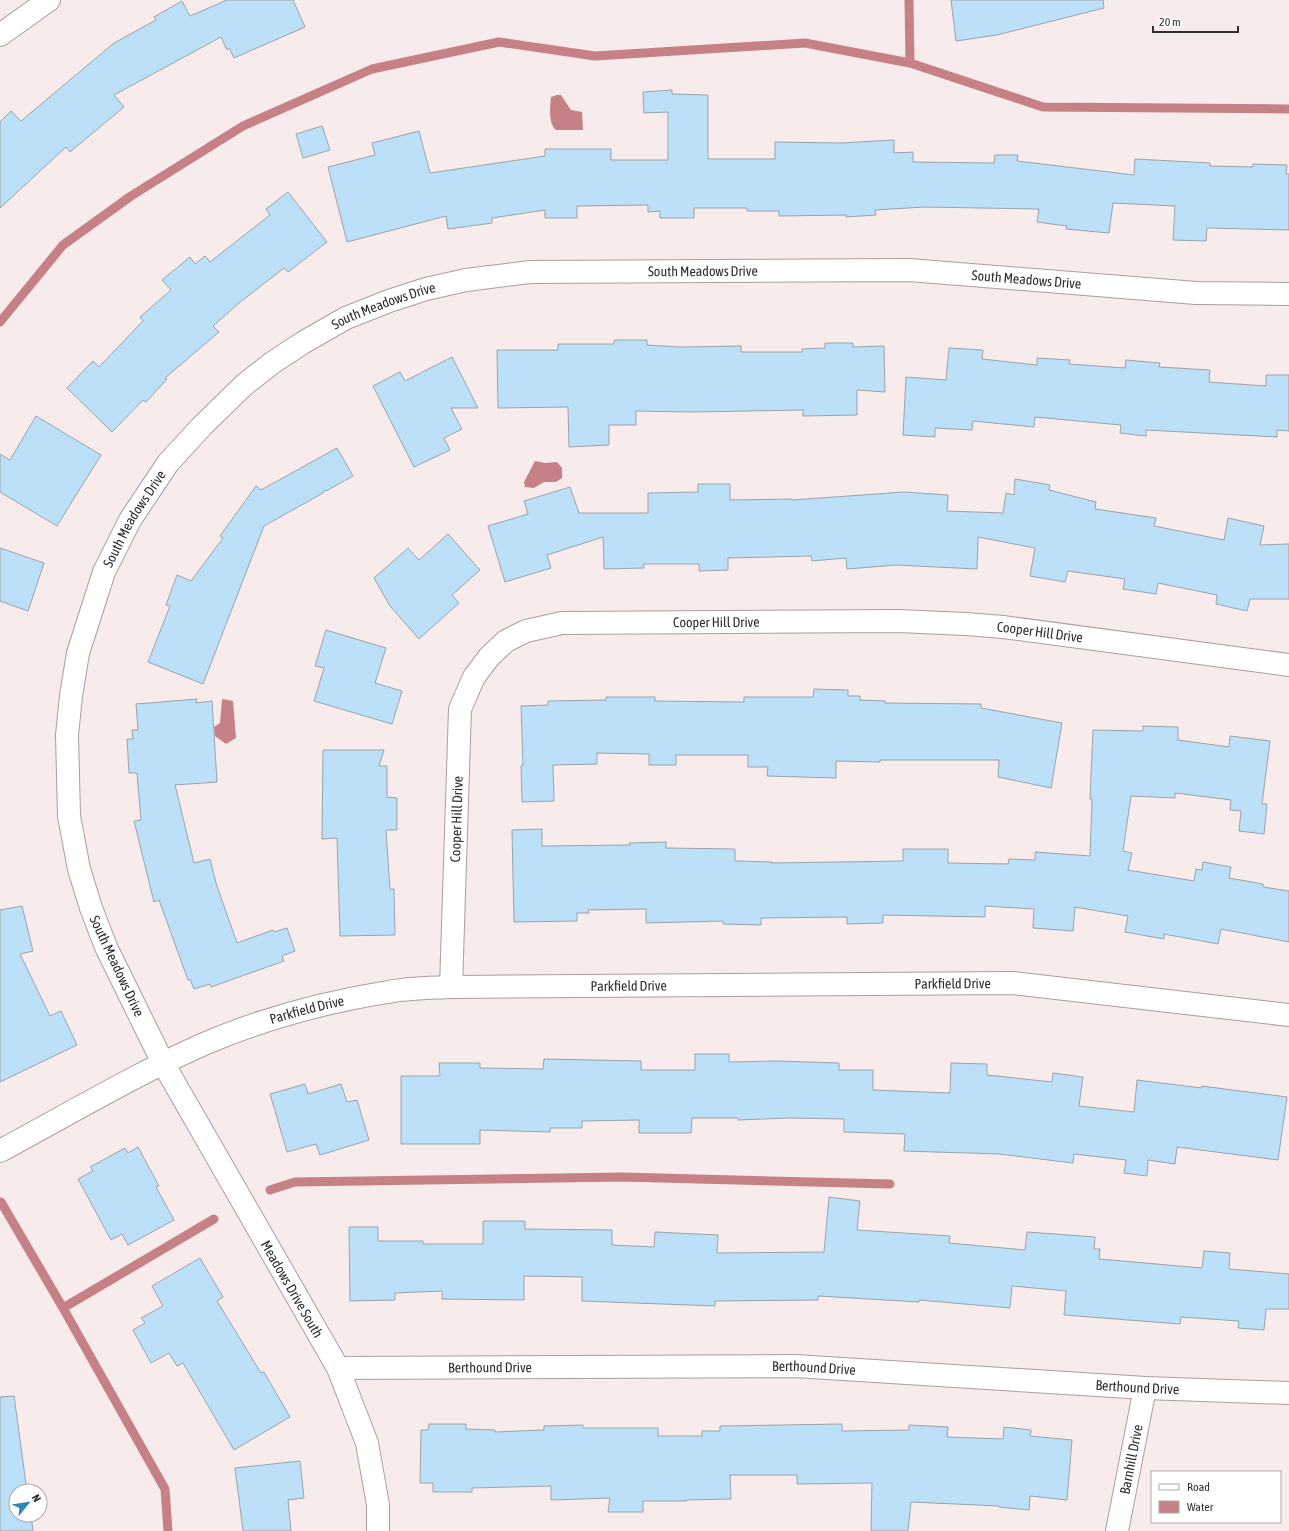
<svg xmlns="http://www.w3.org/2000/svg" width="1289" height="1531" font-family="'Asap Condensed',sans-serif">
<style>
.water{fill:#c58186}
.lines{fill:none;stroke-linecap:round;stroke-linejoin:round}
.stream{stroke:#c58186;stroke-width:9}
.building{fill:#bce0f8;stroke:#9aa3aa}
.minor-casing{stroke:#aa9e9e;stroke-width:24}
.tertiary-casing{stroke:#aa9e9e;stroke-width:24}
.minor{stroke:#fff;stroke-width:22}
.tertiary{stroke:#fff;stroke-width:22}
.labels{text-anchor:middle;stroke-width:4;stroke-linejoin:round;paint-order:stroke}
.street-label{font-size:14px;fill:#322d2d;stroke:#fff}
</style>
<rect width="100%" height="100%" fill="#f8ebec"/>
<path class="water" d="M 557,95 L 561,95 L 571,110 L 582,112 L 583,130 L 556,130 C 548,123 550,107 551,97 Z
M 535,461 L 545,463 L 557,462 L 562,468 L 562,478 L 556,482 L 544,482 L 534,488 L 525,487 L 524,482 Z
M 222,699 L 233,701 L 236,738 L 226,744 L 215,736 L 214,727 L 220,723 Z"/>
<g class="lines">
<path class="stream" d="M 909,0 L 910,63
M 0,322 L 63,245 L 131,196 L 243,126 L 372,69 L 499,42 L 595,56 L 805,43 L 910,63 L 1043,107 L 1289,109
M 270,1190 L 295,1182 L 622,1177 L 890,1184
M 1,1202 L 63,1308 L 165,1489 L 168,1531
M 63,1308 L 214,1219"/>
</g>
<path class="building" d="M 227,0 L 293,0 L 305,27 L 234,58 L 229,48 L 227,50 L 221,37 L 114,95 L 124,107 L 70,152 L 66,147 L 0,208 L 0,122 L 11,111 L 21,121 L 114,43 L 156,20 L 154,17 L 182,1 L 190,16 Z
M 951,0 L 1103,0 L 1104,8 L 997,35 L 956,41 Z
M 672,90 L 672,94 L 708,95 L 708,159 L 775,159 L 775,142 L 841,143 L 894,140 L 894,153 L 913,152 L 913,162 L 994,163 L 995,155 L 1018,155 L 1017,161 L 1134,175 L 1135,159 L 1210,163 L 1210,166 L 1253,167 L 1253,164 L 1287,165 L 1286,174 L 1289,174 L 1289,230 L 1207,228 L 1206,241 L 1173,240 L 1175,206 L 1113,203 L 1109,233 L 1066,229 L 1067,226 L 1037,222 L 1039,209 L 924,207 L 875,210 L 876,215 L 846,217 L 846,215 L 779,216 L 779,211 L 747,211 L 747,208 L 694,208 L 694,218 L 660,218 L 660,211 L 648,212 L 648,205 L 577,206 L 577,218 L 545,218 L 545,210 L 492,218 L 492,223 L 448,229 L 446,216 L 347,242 L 328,167 L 375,155 L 372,143 L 419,131 L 430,173 L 545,156 L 545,149 L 611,149 L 611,160 L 668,160 L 668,112 L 644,113 L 643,92 Z
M 322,126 L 330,150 L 303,158 L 296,134 Z
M 288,192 L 327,242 L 288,272 L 284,268 L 239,303 L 213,326 L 219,332 L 165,378 L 167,379 L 146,402 L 143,400 L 112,432 L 67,388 L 93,361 L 99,367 L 143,321 L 140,317 L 171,290 L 162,280 L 190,257 L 195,264 L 205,256 L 210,262 L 270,215 L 266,209 Z
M 614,340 L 647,340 L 647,345 L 681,347 L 741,346 L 741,352 L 802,352 L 802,349 L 825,348 L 825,343 L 853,343 L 853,347 L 884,346 L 885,392 L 857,390 L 857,415 L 803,416 L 803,410 L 692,412 L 636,411 L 636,425 L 609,425 L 609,445 L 569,447 L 568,407 L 498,408 L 497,350 L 558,350 L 558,344 L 614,344 Z
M 949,348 L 983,350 L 982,359 L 1037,365 L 1037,358 L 1070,360 L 1069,364 L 1125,368 L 1126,360 L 1160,363 L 1159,367 L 1210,370 L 1209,382 L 1266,386 L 1266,375 L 1289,375 L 1289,431 L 1277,430 L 1277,437 L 1146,430 L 1146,436 L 1120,433 L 1121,425 L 1035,417 L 1034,427 L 973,421 L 972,430 L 935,428 L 935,437 L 903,435 L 906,377 L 946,380 Z
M 452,357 L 478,408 L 451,408 L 462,429 L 444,438 L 450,450 L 414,467 L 373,386 L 400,372 L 405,381 Z
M 36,416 L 101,455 L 57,526 L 0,492 L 0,454 L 10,460 Z
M 337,448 L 353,476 L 326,491 L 325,490 L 323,493 L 264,526 L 203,684 L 148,662 L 170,606 L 166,605 L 177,575 L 191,581 L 223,538 L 220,536 L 256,486 L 261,490 Z
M 1015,479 L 1050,485 L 1049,490 L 1096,502 L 1095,509 L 1156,518 L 1154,526 L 1224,540 L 1228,518 L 1264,526 L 1260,545 L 1289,544 L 1289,599 L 1250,599 L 1247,611 L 1216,604 L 1217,595 L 1158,583 L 1156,594 L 1123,589 L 1125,579 L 1068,571 L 1065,582 L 1030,576 L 1035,548 L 978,537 L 977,569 L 896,565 L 847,569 L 846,558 L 812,561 L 811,556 L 728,558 L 728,570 L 699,571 L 699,564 L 643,564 L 644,568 L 604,569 L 603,537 L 547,555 L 551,568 L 505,582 L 488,526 L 528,514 L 524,501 L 570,487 L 579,513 L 648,513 L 648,493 L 698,492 L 698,484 L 730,484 L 730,500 L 792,499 L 792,500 L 904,492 L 948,495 L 947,511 L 1003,513 L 1006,493 L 1014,495 Z
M 448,534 L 480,570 L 452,595 L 459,603 L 419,639 L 390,606 L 374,578 L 408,548 L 419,560 Z
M 0,548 L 44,563 L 28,611 L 0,601 Z
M 326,630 L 386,648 L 375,683 L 402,691 L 392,724 L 314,701 L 324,668 L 315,666 Z
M 814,689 L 848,690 L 848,696 L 860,696 L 860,700 L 885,701 L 885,703 L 981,704 L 981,708 L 1062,723 L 1051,788 L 998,777 L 999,760 L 880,760 L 880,762 L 836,761 L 836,778 L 767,776 L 768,767 L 748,767 L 748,755 L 676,755 L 676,765 L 649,765 L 649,754 L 597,753 L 597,764 L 553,765 L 554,801 L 522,802 L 521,766 L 523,765 L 521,706 L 548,705 L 548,701 L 606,700 L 606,697 L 655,697 L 655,701 L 744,702 L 744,697 L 813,697 Z
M 197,699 L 196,703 L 212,701 L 217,782 L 175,785 L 194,863 L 210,859 L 216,883 L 237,943 L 273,930 L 274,932 L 287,928 L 295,951 L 282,956 L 284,961 L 211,987 L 210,984 L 194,989 L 190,979 L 188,980 L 159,900 L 154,902 L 134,821 L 141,820 L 137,773 L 129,773 L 127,739 L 133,739 L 132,730 L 138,730 L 136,704 Z
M 1143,726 L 1178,727 L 1178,740 L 1229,747 L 1230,736 L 1270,741 L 1262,804 L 1267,804 L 1264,834 L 1239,831 L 1241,811 L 1230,810 L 1231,800 L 1175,793 L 1175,798 L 1131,796 L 1123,851 L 1132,853 L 1128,870 L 1194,881 L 1196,869 L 1202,870 L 1203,862 L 1231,867 L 1229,878 L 1263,884 L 1263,887 L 1289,891 L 1289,942 L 1221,929 L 1218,944 L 1164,934 L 1164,939 L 1125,932 L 1128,916 L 1075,907 L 1073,931 L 1033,928 L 1034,909 L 985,906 L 985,917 L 883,915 L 883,923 L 847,924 L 847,917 L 761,918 L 761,925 L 723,924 L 723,921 L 646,923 L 646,909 L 588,910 L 589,913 L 577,913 L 577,921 L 514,922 L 512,830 L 542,829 L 542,846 L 630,845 L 629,843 L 666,842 L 666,848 L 735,849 L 735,861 L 772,862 L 771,863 L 903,861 L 903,849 L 948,849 L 948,863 L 1008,864 L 1009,859 L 1035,860 L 1035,852 L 1090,856 L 1092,799 L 1090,799 L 1093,730 L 1143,731 Z
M 323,750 L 384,750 L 379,766 L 387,766 L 387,797 L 397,798 L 397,830 L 386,830 L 390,889 L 394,889 L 395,935 L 340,936 L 337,838 L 322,839 Z
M 22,906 L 33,951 L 20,954 L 50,1016 L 61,1011 L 77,1045 L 0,1082 L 0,910 Z
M 695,1054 L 729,1054 L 729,1062 L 778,1061 L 839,1063 L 839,1070 L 873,1070 L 873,1090 L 950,1093 L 951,1063 L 987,1064 L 987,1075 L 1052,1082 L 1053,1073 L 1083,1077 L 1079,1106 L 1134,1112 L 1137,1080 L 1202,1088 L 1202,1086 L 1287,1097 L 1278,1160 L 1177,1147 L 1175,1164 L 1148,1160 L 1147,1176 L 1124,1173 L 1126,1160 L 1074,1154 L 1073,1163 L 999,1154 L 904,1151 L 905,1134 L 844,1132 L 844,1119 L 790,1118 L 738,1120 L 738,1118 L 692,1118 L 691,1133 L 639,1133 L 639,1120 L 582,1121 L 582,1128 L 550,1128 L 550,1132 L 480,1130 L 480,1144 L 401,1144 L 401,1076 L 440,1076 L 439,1063 L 480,1063 L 480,1068 L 543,1069 L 544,1059 L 641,1061 L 641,1070 L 695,1070 Z
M 305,1084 L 308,1094 L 341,1084 L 347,1102 L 357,1100 L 369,1140 L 320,1155 L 316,1144 L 287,1152 L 270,1094 Z
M 138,1147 L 159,1186 L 156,1187 L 174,1220 L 128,1245 L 122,1234 L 111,1240 L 78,1179 L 93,1171 L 90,1167 L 125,1148 L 128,1153 Z
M 829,1197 L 860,1201 L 857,1230 L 950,1236 L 949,1243 L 1025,1250 L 1027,1232 L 1095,1237 L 1094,1249 L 1100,1249 L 1099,1259 L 1202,1268 L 1204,1251 L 1230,1253 L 1229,1269 L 1289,1274 L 1289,1309 L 1266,1309 L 1264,1330 L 1238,1328 L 1239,1321 L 1181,1317 L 1180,1324 L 1064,1315 L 1066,1291 L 1012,1286 L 1010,1308 L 919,1300 L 919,1302 L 818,1296 L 818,1300 L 715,1301 L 715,1306 L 582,1301 L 582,1277 L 524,1276 L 524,1300 L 442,1299 L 442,1291 L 395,1293 L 395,1300 L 350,1301 L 349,1227 L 378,1227 L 378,1241 L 423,1241 L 423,1244 L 483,1244 L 483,1221 L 525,1221 L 525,1229 L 612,1230 L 612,1245 L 654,1247 L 655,1232 L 718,1235 L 717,1253 L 824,1252 Z
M 200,1258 L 223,1297 L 217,1301 L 261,1373 L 264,1372 L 290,1417 L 234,1450 L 183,1363 L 177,1366 L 169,1353 L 151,1363 L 133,1330 L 145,1323 L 141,1318 L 163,1306 L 152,1286 Z
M 14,1396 L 27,1491 L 16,1491 L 16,1515 L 31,1515 L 33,1531 L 0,1531 L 0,1397 Z
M 429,1424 L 466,1424 L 466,1429 L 495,1430 L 495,1432 L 544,1430 L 544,1426 L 583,1425 L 583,1428 L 658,1428 L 658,1436 L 702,1436 L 702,1431 L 720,1431 L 720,1426 L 842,1424 L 842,1431 L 909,1430 L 909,1425 L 948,1427 L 947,1437 L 1003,1439 L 1004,1427 L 1031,1430 L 1030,1436 L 1072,1440 L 1067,1500 L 1030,1496 L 1029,1510 L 999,1507 L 999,1506 L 911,1502 L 908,1531 L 871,1531 L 872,1483 L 797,1484 L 797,1475 L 730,1475 L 731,1499 L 686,1500 L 686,1501 L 643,1501 L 643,1512 L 608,1512 L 610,1498 L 551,1500 L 551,1486 L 472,1488 L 472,1492 L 433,1492 L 433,1483 L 420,1483 L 421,1430 L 428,1430 Z
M 300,1461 L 304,1498 L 288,1500 L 291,1531 L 243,1531 L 235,1468 Z"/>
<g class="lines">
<defs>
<g id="minor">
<path d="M 0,35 L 49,0"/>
<path id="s1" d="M 451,987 L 460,709 L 474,677 L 489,657 L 506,641 L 526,631 L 562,623 L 898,621 L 966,624 L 1003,627 L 1289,665"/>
<path id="s2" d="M 338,1368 L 795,1366 L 1145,1388 L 1289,1393"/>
<path id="s3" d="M 378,1531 L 378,1505 L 367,1443 L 338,1368 L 163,1063 L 106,947 L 91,908 L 79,869 L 69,816 L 67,735 L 71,696 L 78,653 L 104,572 L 130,520 L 168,463 L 202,426 L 244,385 L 272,363 L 304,342 L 346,318 L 389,301 L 426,289 L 466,280 L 530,272 L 909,270 L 1196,293 L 1289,294"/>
<path id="s4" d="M 1117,1531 L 1145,1388"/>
</g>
<g id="tertiary">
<path id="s5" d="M 0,1151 C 67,1115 134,1075 204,1044 C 262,1019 325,1002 388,992 C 408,988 430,988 451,987 L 1013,983 L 1289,1015"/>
</g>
</defs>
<use href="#minor" class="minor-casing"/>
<use href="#tertiary" class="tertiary-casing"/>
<use href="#minor" class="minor"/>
<use href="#tertiary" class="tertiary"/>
</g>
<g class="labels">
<g class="street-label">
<text dy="5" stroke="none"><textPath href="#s3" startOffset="1757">South Meadows Drive</textPath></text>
<text dy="5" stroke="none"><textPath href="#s3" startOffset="2081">South Meadows Drive</textPath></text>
<text dy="5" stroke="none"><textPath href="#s3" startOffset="1433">South Meadows Drive</textPath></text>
<text dy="5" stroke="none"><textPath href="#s3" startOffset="1097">South Meadows Drive</textPath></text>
<text dy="5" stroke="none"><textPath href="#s1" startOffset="575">Cooper Hill Drive</textPath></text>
<text dy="5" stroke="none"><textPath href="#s1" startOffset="899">Cooper Hill Drive</textPath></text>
<text dy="5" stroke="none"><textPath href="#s1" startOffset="168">Cooper Hill Drive</textPath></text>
<text transform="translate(117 966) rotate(65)" y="5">South Meadows Drive</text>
<text dy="5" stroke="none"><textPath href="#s5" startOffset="987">Parkfield Drive</textPath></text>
<text dy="5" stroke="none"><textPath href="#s5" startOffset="663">Parkfield Drive</textPath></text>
<text dy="5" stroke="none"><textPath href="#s5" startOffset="339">Parkfield Drive</textPath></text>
<text transform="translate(292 1289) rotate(60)" y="5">Meadows Drive South</text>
<text dy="5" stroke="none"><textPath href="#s2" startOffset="152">Berthound Drive</textPath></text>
<text dy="5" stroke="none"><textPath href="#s2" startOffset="476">Berthound Drive</textPath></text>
<text dy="5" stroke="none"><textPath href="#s2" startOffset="800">Berthound Drive</textPath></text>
<text dy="5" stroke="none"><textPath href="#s4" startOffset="73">Barnhill Drive</textPath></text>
</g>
</g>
<rect x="1151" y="1471" width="130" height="52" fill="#ffffff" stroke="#adabab"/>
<rect x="1159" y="1484" width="20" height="6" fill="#ffffff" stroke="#adabab"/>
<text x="1187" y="1491" font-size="12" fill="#322d2d">Road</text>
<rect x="1159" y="1501" width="20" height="12" fill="#c58186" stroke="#adabab"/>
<text x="1187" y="1511" font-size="12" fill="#322d2d">Water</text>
<g transform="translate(28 1503) rotate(60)"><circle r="19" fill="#ffffff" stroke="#adabab"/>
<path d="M0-3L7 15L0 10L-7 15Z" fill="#3187b6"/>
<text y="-6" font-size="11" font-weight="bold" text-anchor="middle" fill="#322d2d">N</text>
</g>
<path d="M1153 26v6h85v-6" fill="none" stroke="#322d2d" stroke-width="2"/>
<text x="1159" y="26" font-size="12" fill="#322d2d" stroke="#ffffff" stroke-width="3" paint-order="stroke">20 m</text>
</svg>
